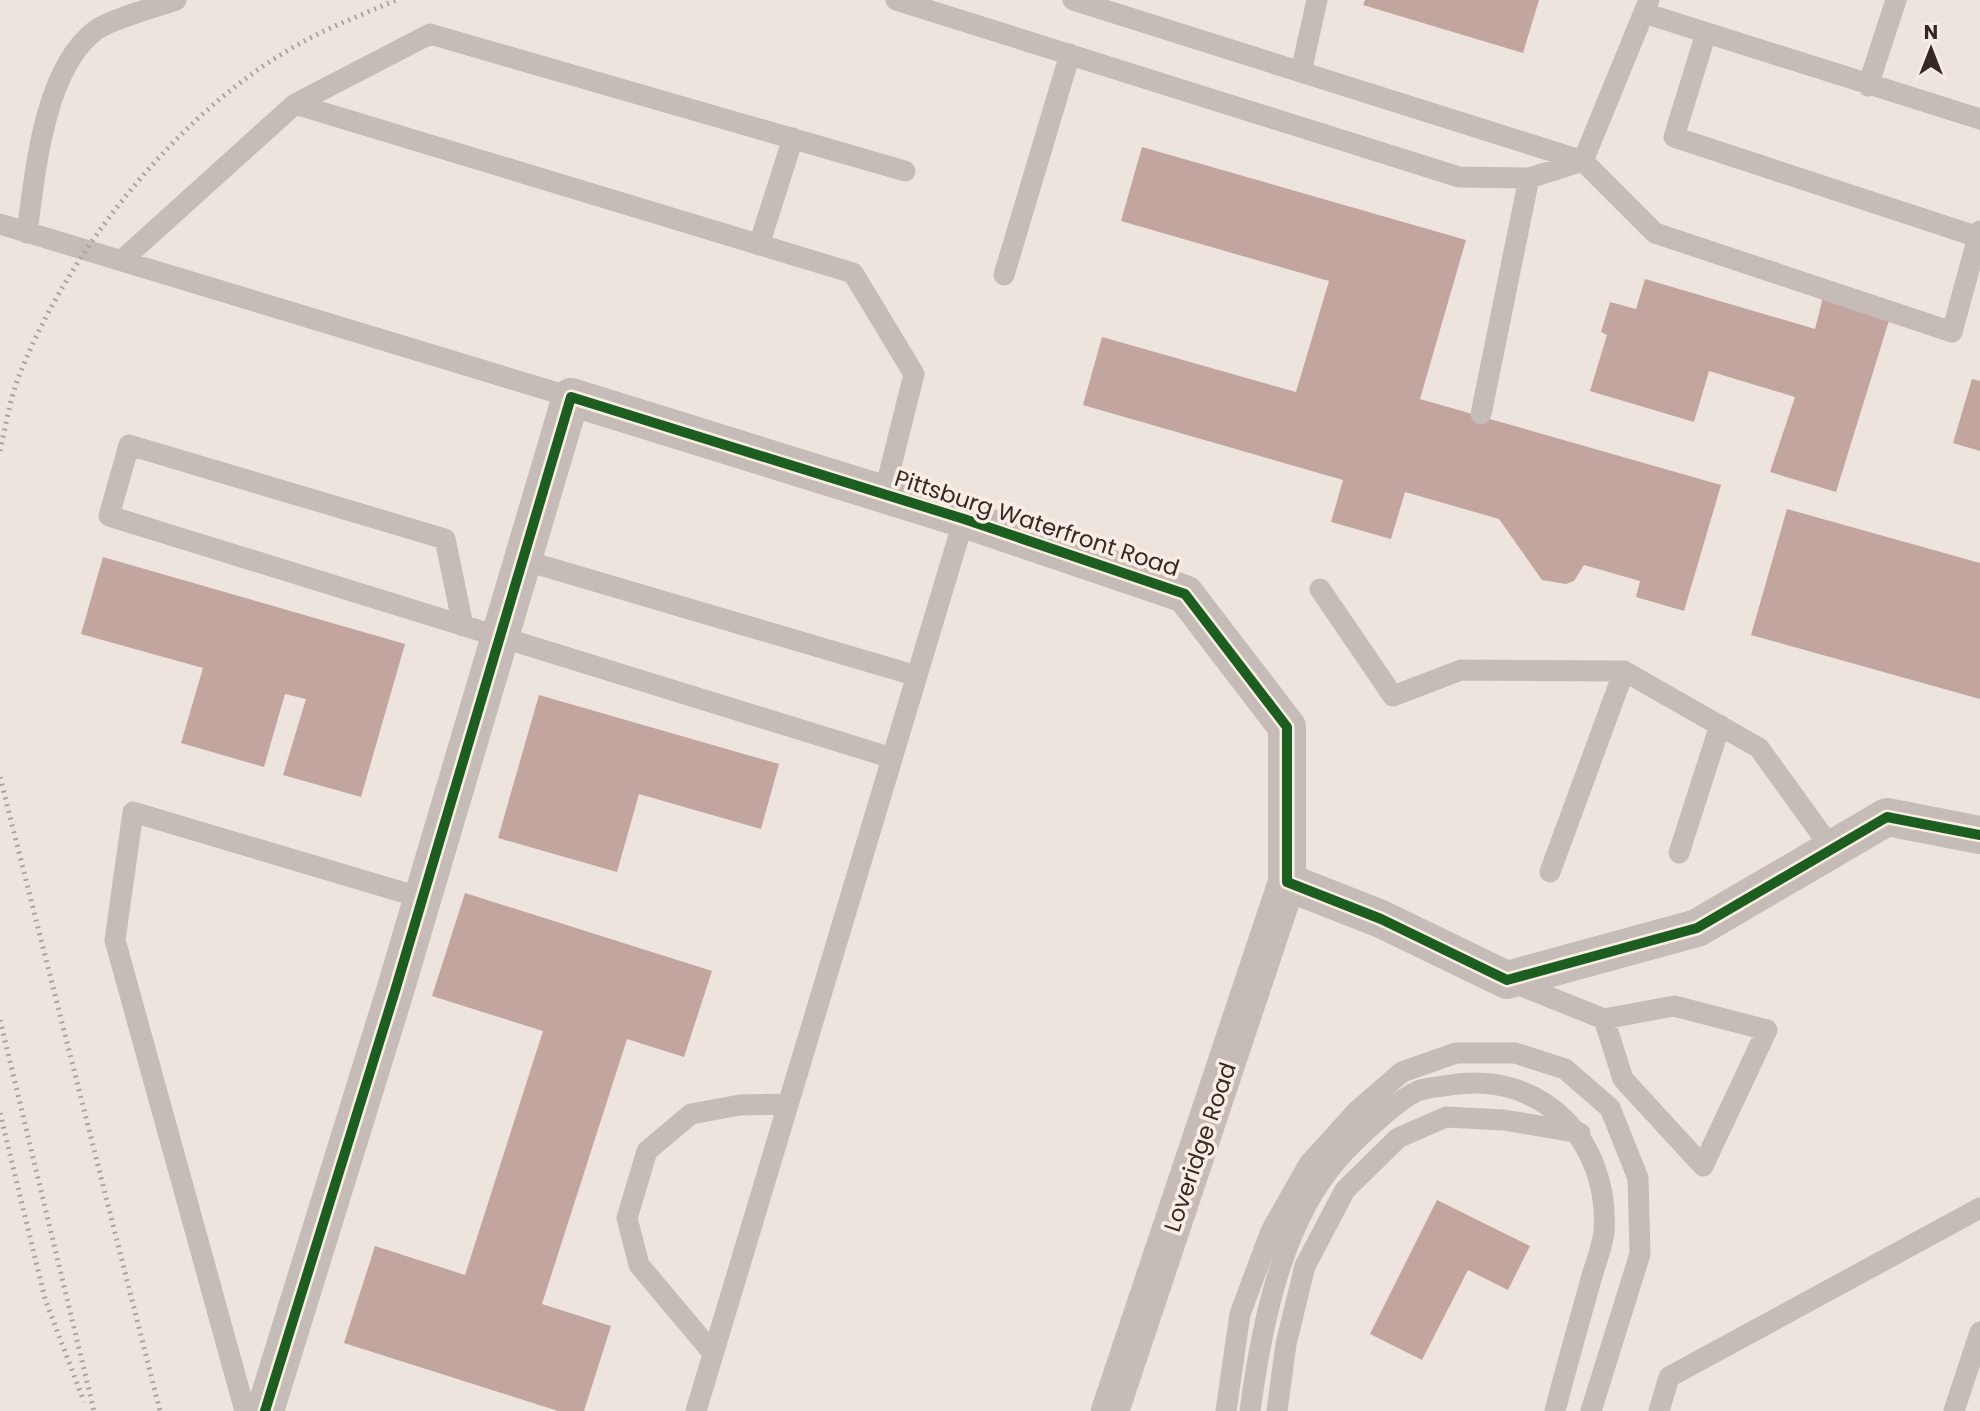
<svg xmlns="http://www.w3.org/2000/svg" width="1980" height="1411" font-family="Poppins,sans-serif">
<style>
.building{fill:#c2a59f}
.lines{fill:none;stroke-linecap:round;stroke-linejoin:round}
.service{stroke:#c5bcb7;stroke-width:21}
.minor{stroke:#c5bcb7;stroke-width:38}
.tertiary{stroke:#c5bcb7;stroke-width:38}
.rail{stroke:#ada5a2;stroke-width:5;stroke-dasharray:2 5;stroke-linecap:butt}
.cycleway-casing{stroke:#faeee4;stroke-width:15}
.cycleway{stroke:#1b5e20;stroke-width:10}
.labels{text-anchor:middle;stroke-width:7;stroke-linejoin:round;paint-order:stroke}
.street-label{font-size:23px;fill:#362926;stroke:#faeee4}
</style>
<rect width="100%" height="100%" fill="#ede4de"/>
<path class="building" d="M 1365,0 L 1539,0 L 1523,53 L 1363,5 Z
M 1142,147 L 1466,240 L 1420,399 L 1721,485 L 1684,611 L 1636,597 L 1640,581 L 1584,565 L 1574,581 L 1566,584 L 1542,580 L 1499,519 L 1405,492 L 1391,539 L 1331,522 L 1343,480 L 1083,405 L 1102,337 L 1296,392 L 1329,281 L 1121,221 Z
M 1645,279 L 1815,329 L 1824,293 L 1891,314 L 1836,492 L 1770,472 L 1795,397 L 1709,371 L 1694,422 L 1590,391 L 1607,335 L 1601,332 L 1610,302 L 1636,309 Z
M 1972,379 L 1980,381 L 1980,451 L 1953,443 Z
M 1787,509 L 1980,563 L 1980,699 L 1751,635 Z
M 103,557 L 405,644 L 361,797 L 283,775 L 306,699 L 285,694 L 264,767 L 181,743 L 203,668 L 81,634 Z
M 539,695 L 779,764 L 761,829 L 639,794 L 617,872 L 498,838 Z
M 465,893 L 712,971 L 684,1057 L 627,1039 L 542,1304 L 611,1326 L 584,1411 L 558,1411 L 344,1343 L 375,1246 L 465,1275 L 543,1031 L 432,996 Z
M 1437,1200 L 1530,1246 L 1508,1290 L 1468,1270 L 1422,1360 L 1370,1334 Z"/>
<g class="lines">
<path class="service" d="M 896,0 L 1459,177 L 1529,178 L 1583,161 L 1649,0
M 1073,0 L 1583,161 L 1655,233 L 1952,332 L 1978,237
M 1644,13 L 1980,119
M 1706,33 L 1674,137 L 1978,237 L 1980,231
M 1301,72 L 1317,0
M 1868,86 L 1896,0
M 295,104 L 430,34 L 905,171
M 0,224 L 571,397
M 27,233 C 35,173 44,68 96,30 C 111,19 156,7 176,0
M 759,245 L 793,138
M 121,261 L 295,104 L 853,273 L 914,374 L 884,494
M 1004,275 L 1070,54
M 1481,414 L 1529,178
M 523,560 L 917,676
M 1320,589 L 1393,696 L 1461,670 L 1624,671 L 1759,748 L 1832,849
M 463,626 L 445,539 L 129,445 L 109,516 L 892,758
M 1679,853 L 1720,725
M 1550,872 L 1624,671
M 1512,982 L 1604,1019 L 1674,1006 L 1767,1030 L 1703,1166 L 1623,1079 L 1604,1019
M 713,1353 L 639,1265 L 627,1218 L 647,1151 L 691,1114 L 740,1105 L 788,1104
M 245,1411 L 115,940 L 133,812 L 422,898
M 696,1411 L 964,519
M 1226,1411 L 1240,1314 L 1271,1231 L 1309,1164 L 1357,1111 L 1402,1072 L 1456,1053 L 1515,1053 L 1565,1069 L 1610,1108 L 1638,1178 L 1640,1254 L 1591,1411
M 1250,1411 C 1261,1329 1281,1223 1338,1159 C 1353,1142 1399,1098 1418,1091 C 1428,1087 1440,1087 1450,1085 C 1542,1070 1610,1141 1604,1232 C 1602,1249 1594,1267 1590,1283 C 1578,1326 1566,1368 1555,1411
M 1277,1411 L 1286,1344 L 1305,1266 L 1345,1190 L 1398,1138 L 1446,1117 L 1504,1120 L 1580,1133
M 1659,1411 L 1669,1377 L 1980,1208
M 1954,1411 L 1980,1332"/>
<path class="minor" d="M 265,1411 L 395,991 L 571,397 L 964,519 L 1185,594 L 1287,727 L 1287,882 L 1381,919 L 1507,980 L 1697,928 L 1887,817 L 1980,835"/>
<path class="tertiary" d="M 1110,1411 L 1287,882"/>
<path class="rail" d="M 0,451 C 5,429 9,405 16,384 C 63,256 179,110 299,44 C 329,27 364,14 396,0
M 0,777 L 160,1411
M 0,1020 L 94,1411
M 0,1113 L 45,1299 L 84,1402"/>
<defs>
<path id="cycleway" d="M 265,1411 L 395,991 L 571,397 L 964,519 L 1185,594 L 1287,727 L 1287,882 L 1381,919 L 1507,980 L 1697,928 L 1887,817 L 1980,835"/>
</defs>
<use href="#cycleway" class="cycleway-casing"/>
<use href="#cycleway" class="cycleway"/>
</g>
<g class="labels">
<g class="street-label">
<text transform="translate(1037 523) rotate(18)" y="8">Pittsburg Waterfront Road</text>
<text transform="translate(1200 1147) rotate(-71)" y="8">Loveridge Road</text>
</g>
</g>
<g transform="translate(1931 49)" stroke="#faeee4" stroke-width="5" paint-order="stroke">
<path d="M0-5L12 26L0 18L-12 26Z" fill="#362926"/>
<text y="-10" font-size="19" font-weight="bold" text-anchor="middle" fill="#362926">N</text>
</g>
</svg>
